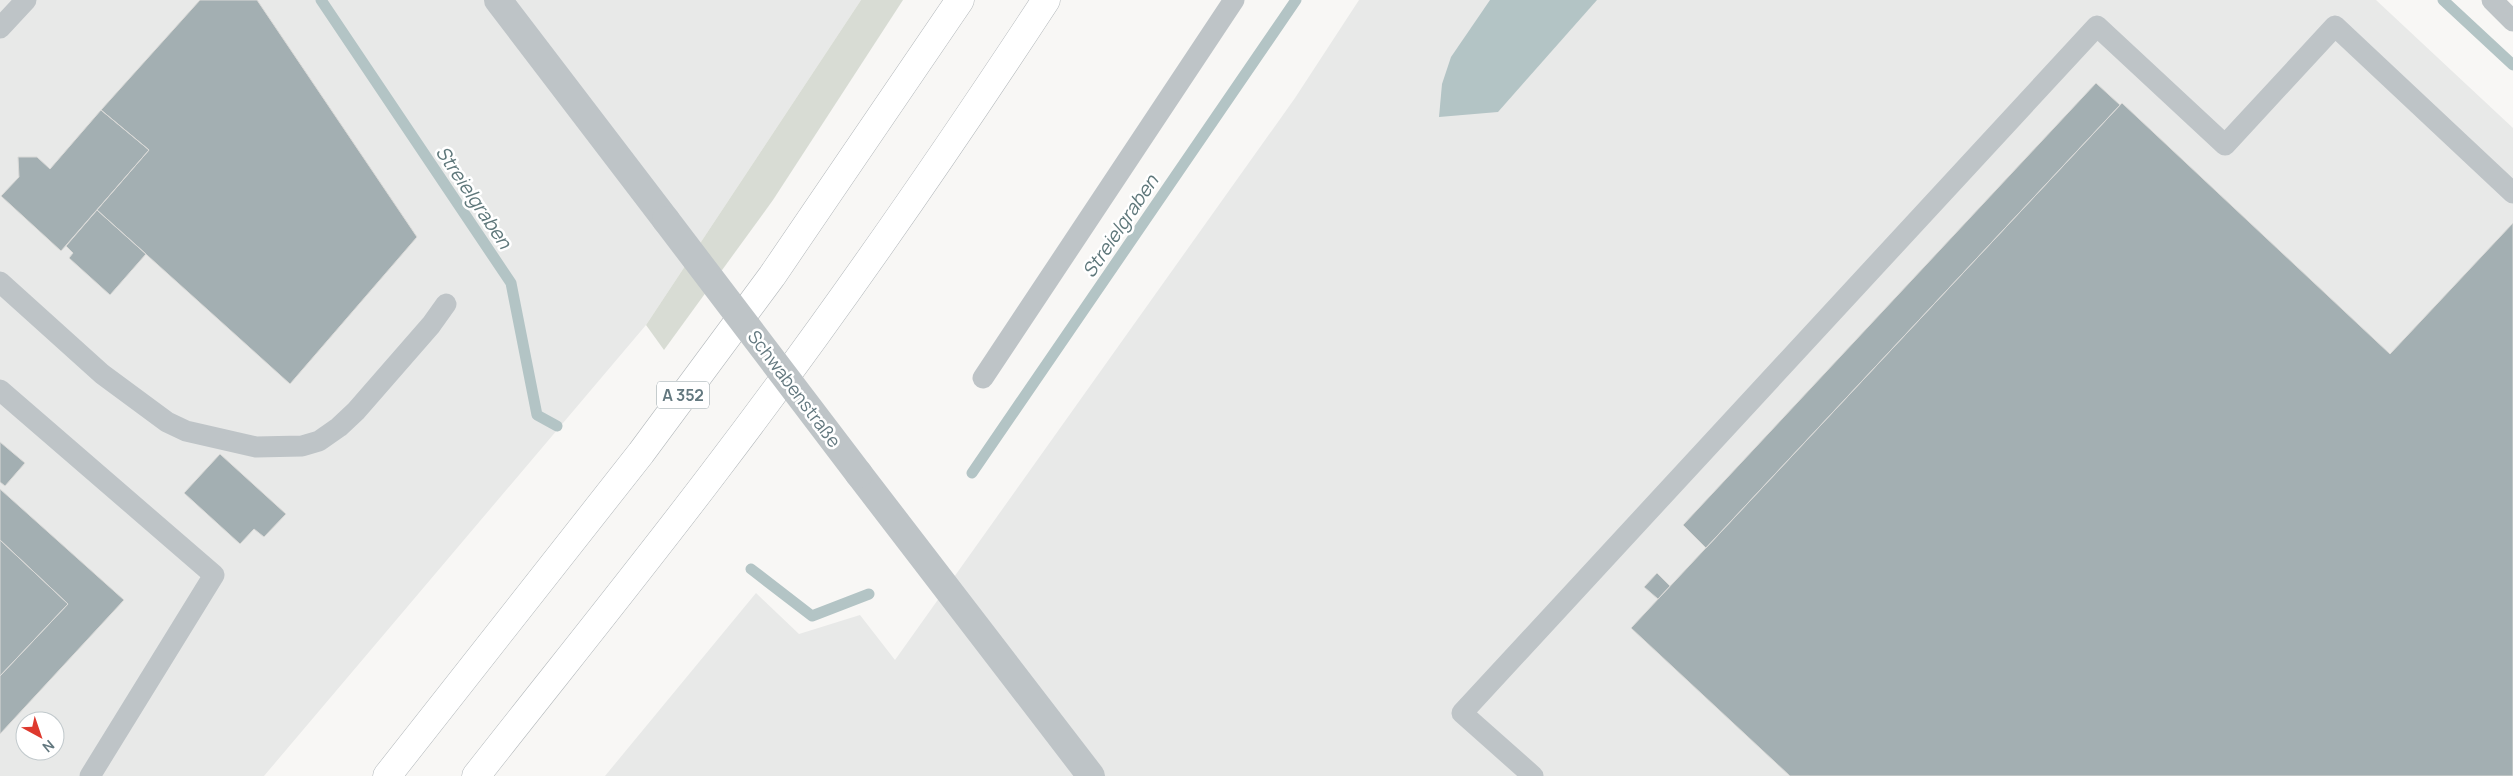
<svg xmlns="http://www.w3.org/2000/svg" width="2513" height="776" font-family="Manrope,sans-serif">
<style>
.built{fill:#e8e9e8;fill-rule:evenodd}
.green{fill:#d8dcd4}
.water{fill:#b3c4c5}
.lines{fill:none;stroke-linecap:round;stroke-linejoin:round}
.stream{stroke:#b3c4c5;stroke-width:11}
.building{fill:#a3afb2;stroke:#d9d9d7}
.highway-casing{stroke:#b2b7ba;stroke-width:29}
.lane{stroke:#bec4c7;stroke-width:21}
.street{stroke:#bec4c7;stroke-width:28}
.highway{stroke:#fff;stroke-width:28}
.street-bridge{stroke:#bec4c7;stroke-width:28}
.labels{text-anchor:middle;stroke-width:5;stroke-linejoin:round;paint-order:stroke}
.shield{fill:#fff;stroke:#92a0a5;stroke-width:1}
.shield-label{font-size:16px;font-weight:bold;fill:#63787f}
.street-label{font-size:18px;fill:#63787f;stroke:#fff}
.water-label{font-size:19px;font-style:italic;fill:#5e777a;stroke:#fff}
</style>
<rect width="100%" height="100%" fill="#f8f7f5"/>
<path class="built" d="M 0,0 L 861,0 L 646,325 L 264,776 L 0,776 ZM 25,721 L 55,721 L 55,751 L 25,751 Z
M 1359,0 L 2376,0 L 2513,128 L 2513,776 L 605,776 L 756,593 L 799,634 L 860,615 L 895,660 L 1295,98 Z"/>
<path class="green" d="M 861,0 L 903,0 L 773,200 L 664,350 L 646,325 Z"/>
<path class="water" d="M 1490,0 L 1597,0 L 1498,112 L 1439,117 L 1442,84 L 1451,57 Z"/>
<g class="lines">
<path class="stream" d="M 321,0 L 511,283 L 537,415 L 557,426
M 2443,0 L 2513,65
M 972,473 L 1296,0
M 751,569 L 812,616 L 869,594"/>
</g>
<path class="building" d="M 200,0 L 257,0 L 417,237 L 290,384 L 97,210 L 149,150 L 101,110 Z
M 2096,83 L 2120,105 L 1706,548 L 1683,525 Z
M 2122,103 L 2390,354 L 2513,223 L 2513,776 L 1790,776 L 1631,628 Z
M 101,110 L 149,150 L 61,251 L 1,196 L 19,177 L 18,157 L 37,157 L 50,169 Z
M 97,210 L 146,254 L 110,295 L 69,258 L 73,253 L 66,246 Z
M 0,442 L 25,463 L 5,486 L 0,482 Z
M 220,454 L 286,514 L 264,537 L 254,529 L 240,544 L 184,493 Z
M 0,489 L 124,600 L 0,734 L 0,676 L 68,604 L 0,540 Z
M 0,540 L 68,604 L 0,676 Z
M 1657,573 L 1670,586 L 1658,599 L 1644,587 Z"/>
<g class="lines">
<defs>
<path id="highway" d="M 387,776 L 641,453 L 772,276 L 960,0
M 476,776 C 556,674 637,574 715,471 C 831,319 941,160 1046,0"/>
</defs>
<use href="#highway" class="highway-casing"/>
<path class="lane" d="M 2492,0 L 2513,21
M 0,28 L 26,0
M 0,282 L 102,374 L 167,422 L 186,431 L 256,447 L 302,446 L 319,441 L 339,427 L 356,411 L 431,325 L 446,304
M 983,378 L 1234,0
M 0,390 L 214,575 L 90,776
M 1533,776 L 1462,713 L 2097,26 L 2225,145 L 2335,26 L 2513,193"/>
<path class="street" d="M 498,0 L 666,220
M 859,474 L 1091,776"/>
<use href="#highway" class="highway"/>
<path class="street-bridge" d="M 666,220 L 859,474"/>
</g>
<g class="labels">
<rect class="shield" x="657" y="381.5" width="52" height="27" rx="4"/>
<g class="shield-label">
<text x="683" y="401">A 352</text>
</g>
<g class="street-label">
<text transform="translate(794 389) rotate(53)" y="6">Schwabenstraße</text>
</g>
<g class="water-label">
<text transform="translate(474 197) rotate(56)" y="7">Streielgraben</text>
<text transform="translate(1120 226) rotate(-56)" y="7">Streielgraben</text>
</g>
</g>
<g transform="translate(40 736) rotate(140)"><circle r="24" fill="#ffffff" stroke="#c1c9cc"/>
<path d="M0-4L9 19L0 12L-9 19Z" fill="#de392e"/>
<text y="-8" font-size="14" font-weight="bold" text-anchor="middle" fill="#63787f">N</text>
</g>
</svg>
